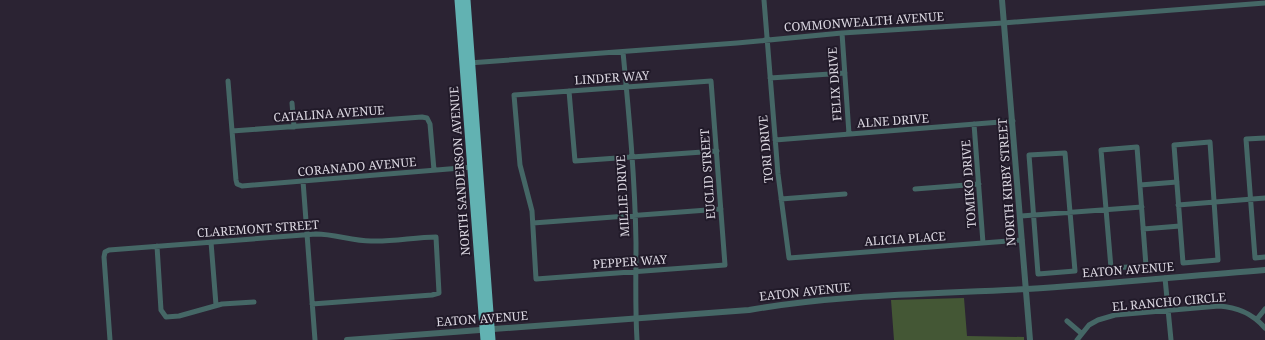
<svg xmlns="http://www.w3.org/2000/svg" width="1265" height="340" font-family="'Noto Serif',serif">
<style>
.green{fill:#445735}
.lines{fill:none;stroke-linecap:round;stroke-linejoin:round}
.minor{stroke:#456766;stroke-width:5}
.tertiary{stroke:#456766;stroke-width:6}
.trunk{stroke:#62b2b2;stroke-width:9}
.labels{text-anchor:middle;stroke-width:4;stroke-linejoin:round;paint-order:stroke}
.street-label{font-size:12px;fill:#dbd7e1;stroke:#211a29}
</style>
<rect width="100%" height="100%" fill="#2b2333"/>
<path class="green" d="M 964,298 L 967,336 L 1024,337 L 1024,340 L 894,340 L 891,300 Z"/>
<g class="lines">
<path class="minor" d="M 764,0 L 778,174 L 789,258 L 1022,240
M 842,33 L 849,134
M 623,52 C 629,115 635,179 636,243 C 636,275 635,307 637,340
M 469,63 L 737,43 L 842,33 L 1003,23 L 1265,3
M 770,78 L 845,73
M 228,81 L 236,180 L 237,184 L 242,186 L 473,167
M 711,81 L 725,265 L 536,279 L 532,211 L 520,165 L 514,95 Z
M 569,91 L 575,161 L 717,151
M 292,103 L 294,127
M 974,124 L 983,243
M 232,131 L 422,117 L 427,118 L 430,124 L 434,170
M 1265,138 L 1246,139 L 1255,258 L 1265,257
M 775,140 L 1013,121
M 1210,142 L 1218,260 L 1183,263 L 1174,145 Z
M 1137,147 L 1146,266 L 1111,268 L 1101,150 Z
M 1065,153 L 1075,271 L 1038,274 L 1029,155 Z
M 303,181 L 315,340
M 1140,185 L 1177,182
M 915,189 L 979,184
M 781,199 L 845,194
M 1178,205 L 1265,198
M 1021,216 L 1142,207
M 533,223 L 721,209
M 1143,229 L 1180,226
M 211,242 L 216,305
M 157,246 L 161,310 L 166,317 L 179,316 L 222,304 L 254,302
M 1165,278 L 1171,340
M 1257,319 L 1265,309
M 1067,321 L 1081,333
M 110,340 L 104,257 L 105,252 L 109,250 L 316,234 C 335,234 352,241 371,241 C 393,242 415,237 436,237 L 439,293 L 432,295 L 312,304
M 1077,340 L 1089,325 L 1098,320 L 1115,315 L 1219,306 C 1237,307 1253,314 1265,328"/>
<path class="tertiary" d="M 1002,0 L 1030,340
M 347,340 L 749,310 C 841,294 934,294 1027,289 C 1106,284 1186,276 1265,270"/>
<path class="trunk" d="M 459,0 L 485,340
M 466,0 L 491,340"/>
</g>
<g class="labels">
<g class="street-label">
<text transform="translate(864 22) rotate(-4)" y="4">COMMONWEALTH AVENUE</text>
<text transform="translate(612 78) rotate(-4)" y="4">LINDER WAY</text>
<text transform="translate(835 84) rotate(-94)" y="4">FELIX DRIVE</text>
<text transform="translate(329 114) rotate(-4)" y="4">CATALINA AVENUE</text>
<text transform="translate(893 121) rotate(-4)" y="4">ALNE DRIVE</text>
<text transform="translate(766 149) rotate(-95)" y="4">TORI DRIVE</text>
<text transform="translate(357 167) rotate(-5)" y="4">CORANADO AVENUE</text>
<text transform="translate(460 171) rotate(-94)" y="4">NORTH SANDERSON AVENUE</text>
<text transform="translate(708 174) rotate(-94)" y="4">EUCLID STREET</text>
<text transform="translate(1007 182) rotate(-94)" y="4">NORTH KIRBY STREET</text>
<text transform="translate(969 184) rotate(-94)" y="4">TOMIKO DRIVE</text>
<text transform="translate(623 196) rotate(-93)" y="4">MILLIE DRIVE</text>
<text transform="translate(258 229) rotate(-4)" y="4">CLAREMONT STREET</text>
<text transform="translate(905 239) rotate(-4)" y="4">ALICIA PLACE</text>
<text transform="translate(630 262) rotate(-4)" y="4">PEPPER WAY</text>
<text transform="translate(1128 270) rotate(-4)" y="4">EATON AVENUE</text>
<text transform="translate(805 292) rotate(-6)" y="4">EATON AVENUE</text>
<text transform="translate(1169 302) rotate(-5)" y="4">EL RANCHO CIRCLE</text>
<text transform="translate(482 319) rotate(-4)" y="4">EATON AVENUE</text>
</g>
</g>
</svg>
